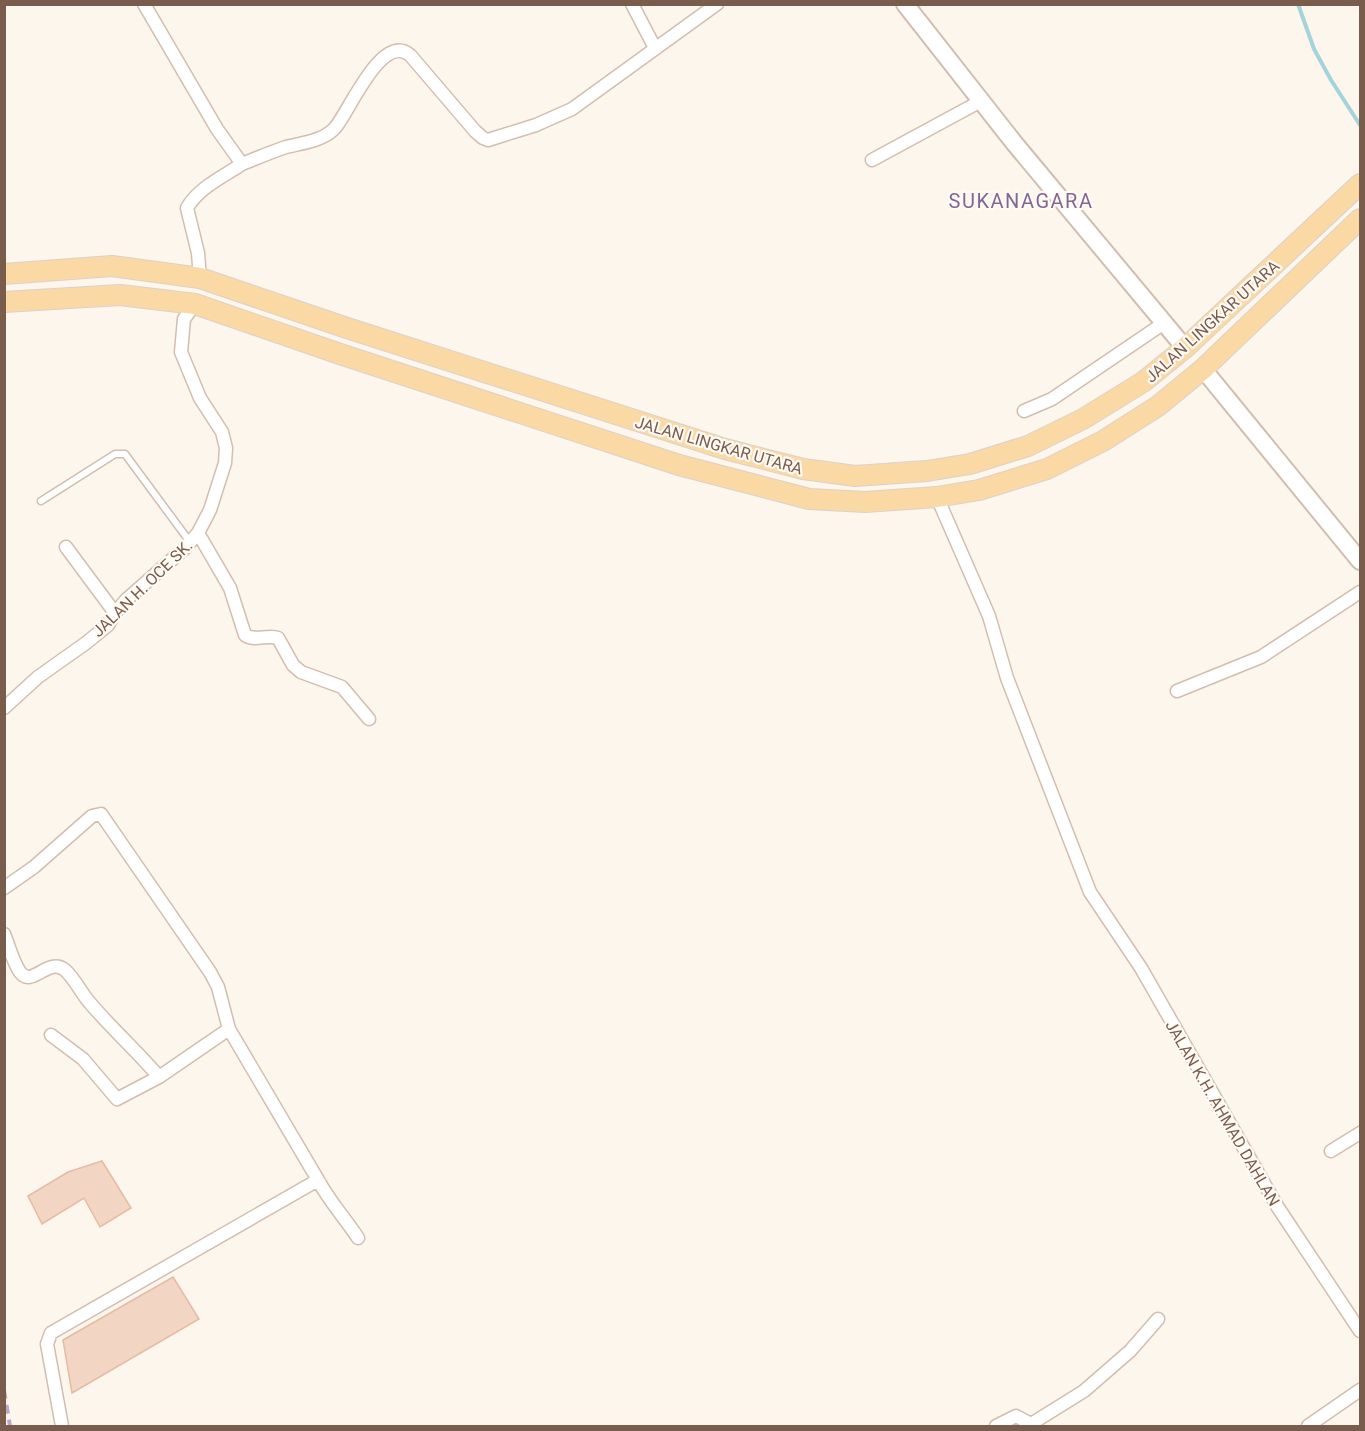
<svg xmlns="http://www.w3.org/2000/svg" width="1365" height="1431" font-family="Roboto,sans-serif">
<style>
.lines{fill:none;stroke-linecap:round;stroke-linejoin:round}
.stream{stroke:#a5d3da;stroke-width:4}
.building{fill:#f3d5c3;stroke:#e6bba3;stroke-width:1.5}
.service-casing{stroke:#d1beb0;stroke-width:9}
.minor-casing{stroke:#d1beb0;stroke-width:15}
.tertiary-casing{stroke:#d1beb0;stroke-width:20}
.primary-casing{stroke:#dad1cd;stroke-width:22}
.service{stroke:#fff;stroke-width:6}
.minor{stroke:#fff;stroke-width:12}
.tertiary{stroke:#fff;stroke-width:16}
.primary{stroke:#fbd9a5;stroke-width:20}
.rail{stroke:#b9a8c9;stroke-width:4;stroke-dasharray:9 6;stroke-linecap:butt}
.labels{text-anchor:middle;stroke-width:4.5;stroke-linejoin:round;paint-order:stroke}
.street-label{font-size:16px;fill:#7a5c4d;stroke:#fffaf3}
.quarter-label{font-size:20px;letter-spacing:1.5px;fill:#846695;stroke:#fffaf3}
</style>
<rect width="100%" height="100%" fill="#fdf6ec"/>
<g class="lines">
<path class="stream" d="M 1298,4 L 1314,49 L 1331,80 L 1360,125"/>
</g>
<path class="building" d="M 102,1161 L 131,1208 L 100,1227 L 84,1198 L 42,1224 L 28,1196 L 68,1172 Z
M 173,1277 L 199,1319 L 72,1393 L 63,1340 Z"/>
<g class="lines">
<defs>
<path id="service" d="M 41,501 L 115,454 L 125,454 L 190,542"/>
<path id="minor" d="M 144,4 L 217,129 L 242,164 C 257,158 271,152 286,147 C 302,143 322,141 334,129 C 348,115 381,31 410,55 L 475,131 L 483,138 L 488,140 L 536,125 L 572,109 L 717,4
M 632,4 L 655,48
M 872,160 L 981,101
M 200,278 L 198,253 L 187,208 C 198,188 224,176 242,164
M 1024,411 L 1052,399 L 1164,323
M 937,497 L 989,616 L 1007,678 L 1090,892 L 1141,968 L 1277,1206 L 1360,1331
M 198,533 L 230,588 L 245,635 C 255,642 267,634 278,638 L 293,665 L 301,672 L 342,687 L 369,719
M 66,547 L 115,613
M 1177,691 L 1261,657 L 1360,592
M 4,708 L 38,677 L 86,643 L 108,625 L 115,613 L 126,600 L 185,548 L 198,533 L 210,510 L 225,463 L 226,448 L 222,432 L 200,398 L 181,352 L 184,319 L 195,304
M 4,888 L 34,867 L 92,816 L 101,814 L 210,972 L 218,987 L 229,1029 L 318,1180 L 51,1333 L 47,1344 L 62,1426
M 4,934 C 9,946 13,962 20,972 C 32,989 48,956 65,970 C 75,979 81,993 90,1003 C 112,1029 137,1051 159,1077 L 229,1029
M 51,1035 L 83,1059 L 117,1099 L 159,1077
M 1331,1151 L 1360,1133
M 318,1180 C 329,1201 345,1218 358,1238
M 996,1426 L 1016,1416 L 1031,1424 L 1084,1391 L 1130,1351 L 1158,1319
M 1308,1426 L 1360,1390"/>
<path id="tertiary" d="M 905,4 L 1015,144 L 1185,348
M 1203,369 L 1360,561"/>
<path id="primary" d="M 4,274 L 112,266 L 200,278 L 347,328 L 725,449 L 803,469 L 855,476 L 927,471 L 970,464 L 1028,446 L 1083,419 L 1143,382 L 1185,348 L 1360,184
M 4,302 L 120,295 L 195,304 L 340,354 L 679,465 L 809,499 L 865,502 L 937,497 L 979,490 L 1047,469 L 1103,441 L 1158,406 L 1203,369 L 1360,219"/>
</defs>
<use href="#service" class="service-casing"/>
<use href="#minor" class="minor-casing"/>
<use href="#tertiary" class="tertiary-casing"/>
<use href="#primary" class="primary-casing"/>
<use href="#service" class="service"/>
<use href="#minor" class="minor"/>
<use href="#tertiary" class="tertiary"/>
<use href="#primary" class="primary"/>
<path class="rail" d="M 4,1390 L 10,1426"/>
</g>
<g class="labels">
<g class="street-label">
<text transform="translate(1212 321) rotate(-42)" y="6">JALAN LINGKAR UTARA</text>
<text transform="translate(719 445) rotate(16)" y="6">JALAN LINGKAR UTARA</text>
<text transform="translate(142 588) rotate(-44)" y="6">JALAN H. OCE SK.</text>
<text transform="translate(1223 1113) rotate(60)" y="6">JALAN K.H. AHMAD DAHLAN</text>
</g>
<g class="quarter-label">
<text x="1021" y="208">SUKANAGARA</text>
</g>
</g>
<rect width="1365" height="1431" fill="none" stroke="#7a5c4d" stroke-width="12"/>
</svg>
